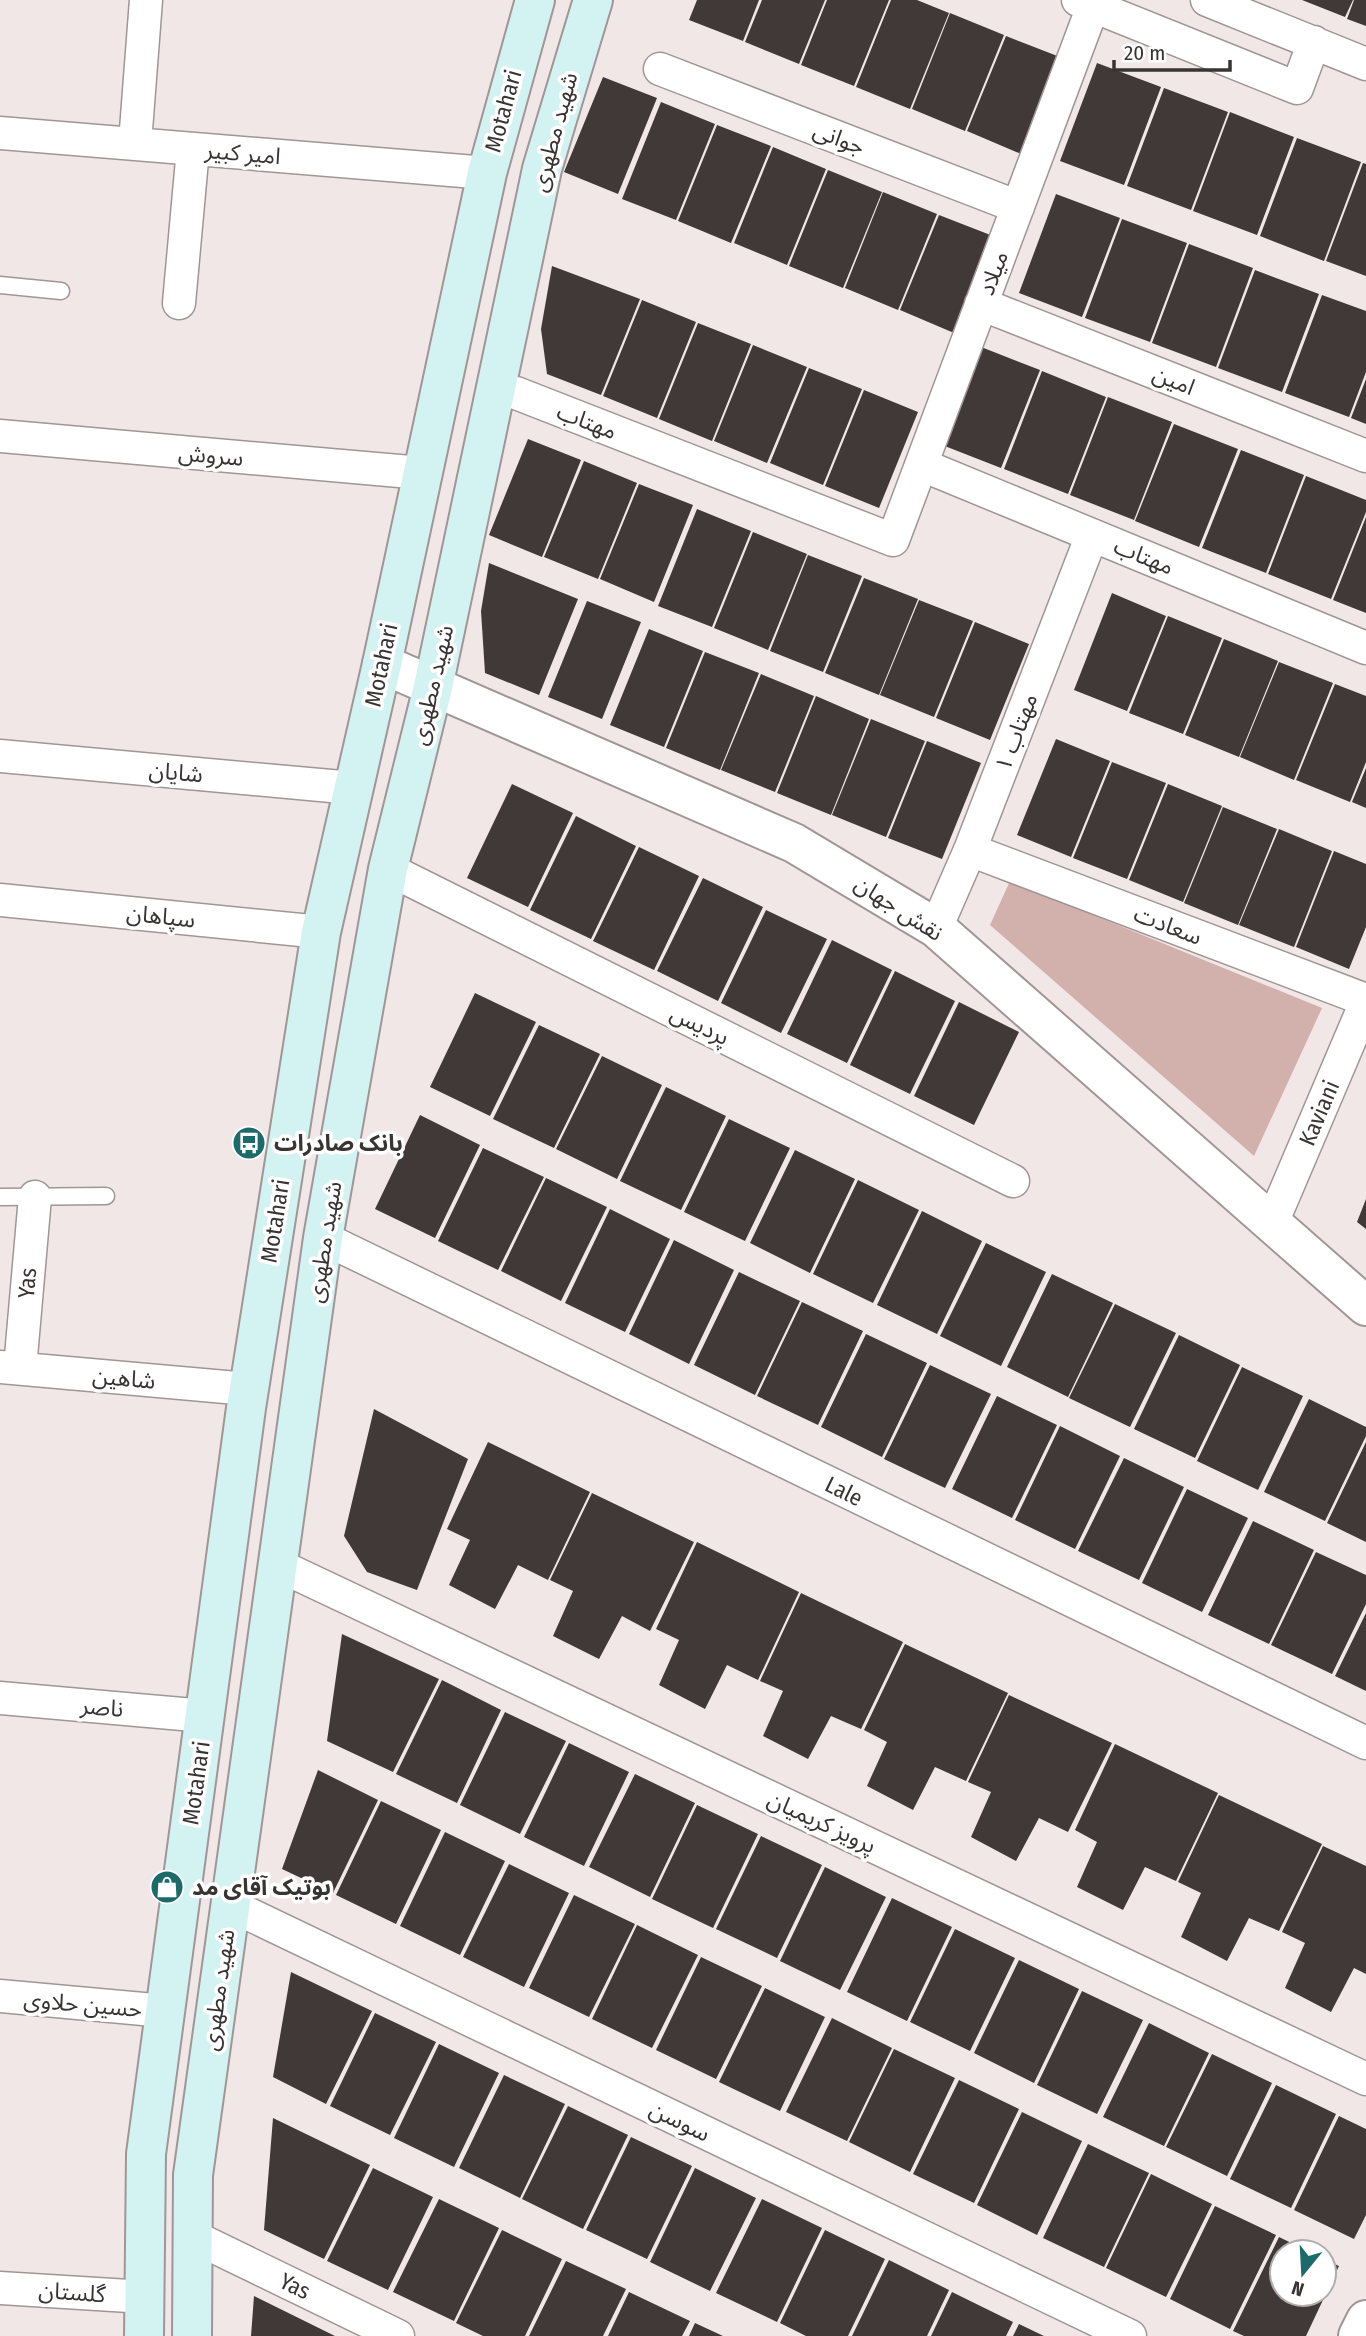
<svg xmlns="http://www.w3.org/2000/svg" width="1366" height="2336" font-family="'Fira Sans Condensed','Noto Sans Arabic',sans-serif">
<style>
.green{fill:#d2b0ac}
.building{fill:#413938}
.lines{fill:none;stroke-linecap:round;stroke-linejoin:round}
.service-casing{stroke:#9f9695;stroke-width:19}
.minor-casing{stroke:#9f9695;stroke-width:35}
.tertiary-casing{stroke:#9f9695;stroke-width:42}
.secondary-casing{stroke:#9f9695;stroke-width:42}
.service{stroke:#fff;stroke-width:16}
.minor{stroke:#fff;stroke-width:32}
.tertiary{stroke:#fff;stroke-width:38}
.secondary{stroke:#d3f2f2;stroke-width:38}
.labels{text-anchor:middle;stroke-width:7;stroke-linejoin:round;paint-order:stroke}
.street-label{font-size:23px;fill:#383433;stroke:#fff}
.poi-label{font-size:23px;font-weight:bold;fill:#383433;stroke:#fff;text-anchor:start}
</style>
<rect width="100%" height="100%" fill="#f1e7e6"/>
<path class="green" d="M 1010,881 L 1322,1008 L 1254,1156 L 990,925 Z"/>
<path class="building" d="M 697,0 L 759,0 L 743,41 L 689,20 Z
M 762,0 L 825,0 L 799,64 L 745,42 Z
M 827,0 L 889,0 L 854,86 L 801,65 Z
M 891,0 L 917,0 L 949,13 L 910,109 L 856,87 Z
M 1302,0 L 1353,0 L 1345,17 Z
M 1354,0 L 1366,0 L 1366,26 L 1347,19 Z
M 950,13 L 1004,35 L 965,131 L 912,109 Z
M 1006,36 L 1060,57 L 1021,154 L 967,131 Z
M 1097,63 L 1161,87 L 1124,185 L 1060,161 Z
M 603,77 L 657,98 L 618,194 L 564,172 Z
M 1164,88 L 1228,112 L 1191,210 L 1127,186 Z
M 661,102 L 715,124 L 676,220 L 622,199 Z
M 1230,112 L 1294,137 L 1257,235 L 1193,211 Z
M 717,125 L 771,146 L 731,243 L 678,221 Z
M 1297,138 L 1361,162 L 1324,261 L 1260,236 Z
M 773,147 L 826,169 L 787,265 L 734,243 Z
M 1363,163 L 1366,164 L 1366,276 L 1326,261 Z
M 828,170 L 882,192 L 843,288 L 789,266 Z
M 883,192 L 937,214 L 898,310 L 845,288 Z
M 1056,194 L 1120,218 L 1082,317 L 1019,293 Z
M 939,215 L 993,236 L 954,333 L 900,310 Z
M 1122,219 L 1187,243 L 1150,342 L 1085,318 Z
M 1189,244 L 1253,268 L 1216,367 L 1152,343 Z
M 552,266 L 640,299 L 601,395 L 547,374 L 541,329 Z
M 1255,270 L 1319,294 L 1282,392 L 1218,368 Z
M 1322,295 L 1366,311 L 1366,372 L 1349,417 L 1285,393 Z
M 642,300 L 696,322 L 657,418 L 603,396 Z
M 698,323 L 751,344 L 712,441 L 659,419 Z
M 753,345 L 807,367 L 767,463 L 714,441 Z
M 976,345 L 1040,370 L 1001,468 L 937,443 Z
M 809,368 L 862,389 L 823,485 L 770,463 Z
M 1042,371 L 1106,397 L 1068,494 L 1004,469 Z
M 1366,379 L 1366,424 L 1351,418 Z
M 864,390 L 918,412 L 879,508 L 825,486 Z
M 1108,397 L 1172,422 L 1134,520 L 1070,495 Z
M 1174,424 L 1238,449 L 1199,547 L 1135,521 Z
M 528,439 L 581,460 L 542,557 L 489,535 Z
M 1241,450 L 1304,475 L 1266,573 L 1202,548 Z
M 584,461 L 637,483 L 598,579 L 544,557 Z
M 1306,476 L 1366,500 L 1366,512 L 1331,599 L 1268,574 Z
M 639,484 L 693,505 L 654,602 L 600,579 Z
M 697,509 L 751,531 L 712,627 L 658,606 Z
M 1366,517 L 1366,613 L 1333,600 Z
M 753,532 L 807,554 L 768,650 L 714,628 Z
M 808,555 L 862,576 L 823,672 L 770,651 Z
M 489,563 L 578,599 L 539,695 L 485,673 L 481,611 Z
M 864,578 L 918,599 L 879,695 L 825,673 Z
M 1112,593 L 1166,616 L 1127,711 L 1074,690 Z
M 919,600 L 973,621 L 934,717 L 880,695 Z
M 587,601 L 641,622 L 602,719 L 548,697 Z
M 1168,616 L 1222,638 L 1183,734 L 1129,713 Z
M 975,622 L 1029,644 L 990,740 L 936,718 Z
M 649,629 L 703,651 L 664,747 L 610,725 Z
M 1224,639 L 1278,661 L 1239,757 L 1185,735 Z
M 705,652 L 759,673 L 720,770 L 666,748 Z
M 1279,662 L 1333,683 L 1294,780 L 1240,757 Z
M 761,674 L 814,696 L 775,792 L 721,770 Z
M 1335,684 L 1366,696 L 1366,762 L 1350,802 L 1296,780 Z
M 816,696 L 869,719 L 831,815 L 777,793 Z
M 871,719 L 925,741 L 886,837 L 832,815 Z
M 1056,739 L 1110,761 L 1071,857 L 1017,835 Z
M 927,741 L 981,763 L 942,859 L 888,838 Z
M 1112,762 L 1166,783 L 1127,879 L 1073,858 Z
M 1366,768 L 1366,808 L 1352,802 Z
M 512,784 L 573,813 L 528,907 L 467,878 Z
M 1168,784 L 1222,806 L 1183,902 L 1129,880 Z
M 1223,807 L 1277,829 L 1238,925 L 1184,903 Z
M 576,816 L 636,846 L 591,939 L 530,910 Z
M 1279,829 L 1332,851 L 1294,947 L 1239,925 Z
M 639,847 L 699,876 L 654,970 L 593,941 Z
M 1334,851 L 1366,864 L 1366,927 L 1349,969 L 1296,947 Z
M 703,878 L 763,907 L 718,1001 L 657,971 Z
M 766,910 L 827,939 L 781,1033 L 721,1003 Z
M 832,940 L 892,970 L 847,1063 L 787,1034 Z
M 895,971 L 955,1001 L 910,1094 L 850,1065 Z
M 475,993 L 536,1022 L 490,1116 L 430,1087 Z
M 959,1002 L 1019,1032 L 974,1125 L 914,1096 Z
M 539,1025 L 600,1054 L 554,1148 L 493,1119 Z
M 602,1056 L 662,1085 L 617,1179 L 556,1149 Z
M 666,1087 L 726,1116 L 681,1210 L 620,1181 Z
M 420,1115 L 480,1145 L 435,1238 L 375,1209 Z
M 729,1119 L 790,1148 L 745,1241 L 684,1212 Z
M 483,1148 L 544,1177 L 498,1270 L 438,1241 Z
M 795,1150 L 855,1179 L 810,1273 L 750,1243 Z
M 546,1178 L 607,1207 L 561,1301 L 501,1271 Z
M 858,1180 L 919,1210 L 873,1303 L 813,1274 Z
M 1366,1199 L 1366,1229 L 1357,1222 Z
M 610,1209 L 670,1239 L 625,1332 L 565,1303 Z
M 922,1211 L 982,1241 L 937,1334 L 877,1305 Z
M 674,1240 L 734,1270 L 689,1364 L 629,1334 Z
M 986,1243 L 1046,1272 L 1001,1366 L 940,1336 Z
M 739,1272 L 800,1301 L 755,1395 L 694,1365 Z
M 1052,1274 L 1113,1303 L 1068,1397 L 1007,1367 Z
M 802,1302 L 863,1331 L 818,1425 L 757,1396 Z
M 1115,1304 L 1176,1333 L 1130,1427 L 1069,1398 Z
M 866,1334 L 927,1363 L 882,1457 L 821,1427 Z
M 1179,1335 L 1240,1365 L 1195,1458 L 1134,1429 Z
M 930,1365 L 991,1394 L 945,1488 L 884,1459 Z
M 1242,1367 L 1303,1396 L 1258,1490 L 1197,1461 Z
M 997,1396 L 1057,1425 L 1012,1518 L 952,1489 Z
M 1309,1399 L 1366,1427 L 1366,1436 L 1325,1521 L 1264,1492 Z
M 374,1409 L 468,1459 L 417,1590 L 367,1572 L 344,1536 Z
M 1060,1426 L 1120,1456 L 1075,1549 L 1015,1520 Z
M 488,1442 L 590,1492 L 548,1580 L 518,1565 L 495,1609 L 449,1585 L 470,1540 L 447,1529 Z
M 1366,1442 L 1366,1542 L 1327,1523 Z
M 1124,1458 L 1184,1487 L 1139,1580 L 1078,1551 Z
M 1187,1489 L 1248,1518 L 1202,1612 L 1142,1583 Z
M 592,1493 L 694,1542 L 650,1631 L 622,1616 L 599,1659 L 553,1636 L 573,1591 L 550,1580 Z
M 1253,1521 L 1314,1550 L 1269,1644 L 1208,1615 Z
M 697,1542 L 799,1592 L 758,1680 L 727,1665 L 705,1709 L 659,1685 L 679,1640 L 656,1629 Z
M 1316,1552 L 1366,1575 L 1366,1604 L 1332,1674 L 1271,1645 Z
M 801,1593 L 903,1642 L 861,1729 L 831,1716 L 808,1759 L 763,1736 L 783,1691 L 760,1681 Z
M 1366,1613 L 1366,1691 L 1335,1676 Z
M 342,1634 L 439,1679 L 393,1772 L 327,1741 Z
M 905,1644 L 1008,1693 L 966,1781 L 935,1767 L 913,1810 L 867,1786 L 887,1742 L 864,1730 Z
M 442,1680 L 501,1710 L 457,1803 L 396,1774 Z
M 1009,1695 L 1112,1743 L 1068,1832 L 1039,1818 L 1016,1861 L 971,1837 L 991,1792 L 968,1782 Z
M 505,1712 L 566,1741 L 520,1834 L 460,1805 Z
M 569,1743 L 629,1772 L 584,1866 L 524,1837 Z
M 1115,1744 L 1218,1793 L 1176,1881 L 1145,1867 L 1123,1910 L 1077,1887 L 1097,1842 L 1075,1830 Z
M 318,1770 L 378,1800 L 333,1893 L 282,1869 Z
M 635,1774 L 695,1803 L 650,1897 L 589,1867 Z
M 1219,1795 L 1322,1844 L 1279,1931 L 1249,1918 L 1227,1961 L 1181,1937 L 1201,1893 L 1178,1882 Z
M 381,1801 L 441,1830 L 396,1924 L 336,1895 Z
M 697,1805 L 758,1834 L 713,1928 L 652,1899 Z
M 445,1832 L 505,1861 L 460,1955 L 400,1926 Z
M 761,1836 L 822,1865 L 777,1958 L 716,1929 Z
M 1323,1846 L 1366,1866 L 1366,1974 L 1354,1968 L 1331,2012 L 1285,1988 L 1305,1943 L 1282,1932 Z
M 509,1864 L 569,1893 L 524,1987 L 463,1957 Z
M 825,1867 L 886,1897 L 840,1990 L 780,1961 Z
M 574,1895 L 635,1924 L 589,2017 L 529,1988 Z
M 892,1898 L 952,1927 L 907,2021 L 847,1992 Z
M 637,1925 L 698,1955 L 652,2048 L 592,2019 Z
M 955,1929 L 1015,1958 L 970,2051 L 910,2022 Z
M 701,1957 L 762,1986 L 716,2079 L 656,2050 Z
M 1019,1960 L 1079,1989 L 1034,2083 L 974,2053 Z
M 291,1972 L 372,2011 L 326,2104 L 273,2077 Z
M 765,1988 L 825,2017 L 780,2111 L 719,2082 Z
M 1082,1991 L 1143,2020 L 1097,2114 L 1037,2085 Z
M 375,2013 L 436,2042 L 390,2135 L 330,2106 Z
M 832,2018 L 892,2048 L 847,2141 L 786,2112 Z
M 1149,2023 L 1209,2053 L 1164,2146 L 1103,2117 Z
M 439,2044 L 499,2073 L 454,2167 L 394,2138 Z
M 894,2049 L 955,2078 L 910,2172 L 849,2142 Z
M 1212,2054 L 1272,2083 L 1227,2176 L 1166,2147 Z
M 504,2075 L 565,2104 L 520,2198 L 459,2168 Z
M 959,2080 L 1019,2109 L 974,2203 L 913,2174 Z
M 1276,2085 L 1336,2114 L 1291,2208 L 1230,2179 Z
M 568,2106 L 628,2135 L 583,2229 L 522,2199 Z
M 1022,2112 L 1082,2141 L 1037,2235 L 977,2205 Z
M 1339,2116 L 1366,2129 L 1366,2215 L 1354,2239 L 1294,2210 Z
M 273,2118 L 370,2165 L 324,2259 L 264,2230 Z
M 631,2137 L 692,2166 L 647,2259 L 586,2230 Z
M 1088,2144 L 1149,2173 L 1104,2267 L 1043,2238 Z
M 373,2168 L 433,2197 L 388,2290 L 327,2261 Z
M 695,2168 L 756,2198 L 710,2291 L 650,2262 Z
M 1151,2174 L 1212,2204 L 1166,2297 L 1106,2268 Z
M 439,2199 L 499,2228 L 454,2321 L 393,2292 Z
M 762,2199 L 822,2228 L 777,2322 L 716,2293 Z
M 1215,2206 L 1276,2235 L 1230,2329 L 1170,2299 Z
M 502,2230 L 562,2259 L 525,2336 L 483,2336 L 456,2323 Z
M 825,2230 L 885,2259 L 848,2336 L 806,2336 L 780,2323 Z
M 1279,2237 L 1310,2252 L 1282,2252 L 1282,2294 L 1324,2294 L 1324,2259 L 1339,2266 L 1306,2336 L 1244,2336 L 1233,2331 Z
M 889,2260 L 949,2290 L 927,2336 L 852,2336 Z
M 566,2261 L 626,2289 L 603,2336 L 529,2336 Z
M 629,2292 L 690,2321 L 682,2336 L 608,2336 Z
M 952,2292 L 1013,2322 L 1006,2336 L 931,2336 Z
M 254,2296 L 335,2336 L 251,2336 Z
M 695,2323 L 723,2336 L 689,2336 Z
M 1019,2324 L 1044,2336 L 1013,2336 Z"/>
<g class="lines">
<defs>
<path id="service" d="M 0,285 L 61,291
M 0,1197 L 106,1196"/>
<path id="minor" d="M 1078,0 L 1297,88 L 1314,42
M 1207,0 L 1366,64
M 660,69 L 1018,207
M 0,133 L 487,173
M 135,143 L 146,0
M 179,303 L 193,149
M 981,304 L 1366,456
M 516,393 L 893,540 L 1093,6
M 0,436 L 422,473
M 922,465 L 1366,648
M 0,756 L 353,788
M 970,850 L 1366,1000
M 388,869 L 1013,1181
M 0,900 L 321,932
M 936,928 L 970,850 L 1092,535
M 1272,1223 L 1366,1002
M 323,1238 L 1366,1743
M 0,1367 L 248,1389
M 20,1368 L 35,1197
M 278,1565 L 1366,2079
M 0,1698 L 205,1716
M 230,1905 L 1130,2336
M 0,1996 L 165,2011
M 192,2236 L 398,2336
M 0,2288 L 145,2297"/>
<path id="tertiary" d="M 382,664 L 794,843 L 936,928 L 1366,1306
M 1358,2336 L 1366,2320"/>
<path id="secondary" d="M 144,2336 L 146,2154 L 246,1408 L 321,932 L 382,664 L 487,173 L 535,0
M 192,2336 L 193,2175 L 323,1238 L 388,869 L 433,687 L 542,169 L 593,0"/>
</defs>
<use href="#service" class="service-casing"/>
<use href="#minor" class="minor-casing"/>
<use href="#tertiary" class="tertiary-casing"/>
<use href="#secondary" class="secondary-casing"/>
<use href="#service" class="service"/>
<use href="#minor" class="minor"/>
<use href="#tertiary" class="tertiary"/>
<use href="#secondary" class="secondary"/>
</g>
<defs>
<symbol id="bus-disc" viewBox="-11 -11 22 22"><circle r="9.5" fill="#1d6a6b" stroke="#fff"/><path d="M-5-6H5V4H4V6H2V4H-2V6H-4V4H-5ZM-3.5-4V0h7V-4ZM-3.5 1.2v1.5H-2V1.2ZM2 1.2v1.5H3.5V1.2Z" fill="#fff"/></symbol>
<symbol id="shop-disc" viewBox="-11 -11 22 22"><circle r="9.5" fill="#1d6a6b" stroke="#fff"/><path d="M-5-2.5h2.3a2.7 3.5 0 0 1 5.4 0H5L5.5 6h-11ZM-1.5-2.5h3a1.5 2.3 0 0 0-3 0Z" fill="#fff"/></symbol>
</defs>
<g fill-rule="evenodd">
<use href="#bus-disc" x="230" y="1124" width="38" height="38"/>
<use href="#shop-disc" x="148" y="1868" width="38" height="38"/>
</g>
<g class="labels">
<g class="street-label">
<text transform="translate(503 111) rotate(-75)" y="8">Motahari</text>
<text transform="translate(554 132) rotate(-75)" y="8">شهید مطهری</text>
<text transform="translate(839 138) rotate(21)" y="8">جوانی</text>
<text transform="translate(243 153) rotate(5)" y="8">امیر کبیر</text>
<text transform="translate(993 273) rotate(-69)" y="8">میلاد</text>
<text transform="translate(1174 380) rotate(22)" y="8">امین</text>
<text transform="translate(587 421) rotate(21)" y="8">مهتاب</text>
<text transform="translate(211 455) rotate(5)" y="8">سروش</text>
<text transform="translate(1144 556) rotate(22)" y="8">مهتاب</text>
<text transform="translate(381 665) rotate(-78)" y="8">Motahari</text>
<text transform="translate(432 685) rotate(-77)" y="8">شهید مطهری</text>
<text transform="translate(1016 732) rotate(-69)" y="8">مهتاب ۱</text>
<text transform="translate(176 772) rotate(5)" y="8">شایان</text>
<text transform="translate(899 908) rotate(33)" y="8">نقش جهان</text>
<text transform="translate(161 916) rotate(6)" y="8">سپاهان</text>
<text transform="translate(1168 925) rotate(21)" y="8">سعادت</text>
<text transform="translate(700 1025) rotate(26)" y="8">پردیس</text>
<text transform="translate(1319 1113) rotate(-67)" y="8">Kaviani</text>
<text transform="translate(275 1221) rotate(-81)" y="8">Motahari</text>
<text transform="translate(324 1242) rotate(-81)" y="8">شهید مطهری</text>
<text transform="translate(27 1283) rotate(-85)" y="8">Yas</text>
<text transform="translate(124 1378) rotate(5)" y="8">شاهین</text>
<text transform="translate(844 1491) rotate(26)" y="8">Lale</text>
<text transform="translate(102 1707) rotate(5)" y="8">ناصر</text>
<text transform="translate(196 1783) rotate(-82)" y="8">Motahari</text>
<text transform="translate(822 1822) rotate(25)" y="8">پرویز کریمیان</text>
<text transform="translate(218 1990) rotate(-82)" y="8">شهید مطهری</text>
<text transform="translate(83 2004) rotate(5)" y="8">حسین حلاوی</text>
<text transform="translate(680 2121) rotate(26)" y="8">سوسن</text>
<text transform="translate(295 2286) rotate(26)" y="8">Yas</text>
<text transform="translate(72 2292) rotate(4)" y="8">گلستان</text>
</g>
<g class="poi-label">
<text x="274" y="1151">بانک صادرات</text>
<text x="192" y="1895">بوتیک آقای مد</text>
</g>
</g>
<g transform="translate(1303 2273) rotate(198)"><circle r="33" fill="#ffffff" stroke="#afaead" stroke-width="2"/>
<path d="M0-5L12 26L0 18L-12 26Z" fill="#1d6a6b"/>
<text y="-10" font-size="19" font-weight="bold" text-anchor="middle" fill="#383433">N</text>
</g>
<path d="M1114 60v10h116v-10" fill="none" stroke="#383433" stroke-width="3.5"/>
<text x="1124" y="60" font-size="21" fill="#383433" stroke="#ffffff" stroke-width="5" paint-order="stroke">20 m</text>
</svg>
